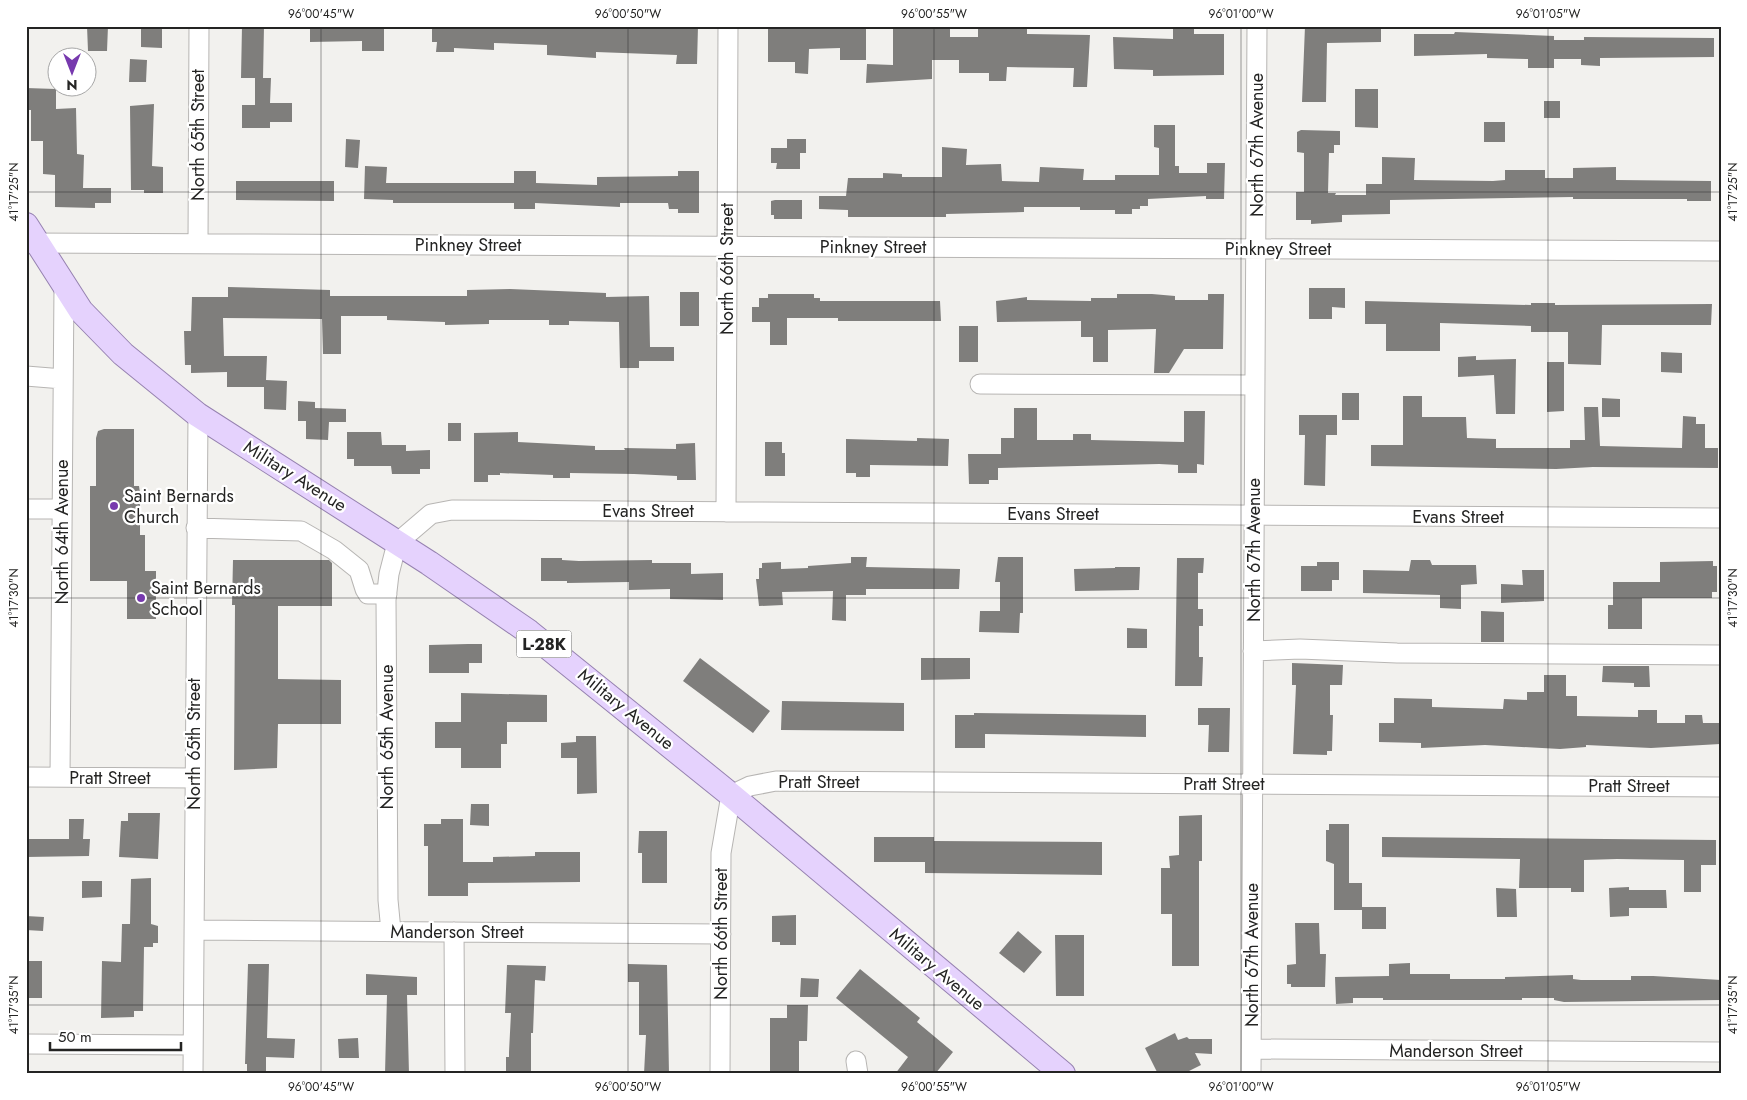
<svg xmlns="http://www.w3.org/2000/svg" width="1747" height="1100" font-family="Jost,sans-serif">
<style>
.building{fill:#7f7e7c}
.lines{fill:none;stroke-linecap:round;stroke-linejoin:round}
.minor-casing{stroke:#b7b5b3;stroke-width:21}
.major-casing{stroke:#9682b0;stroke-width:26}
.minor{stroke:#fff;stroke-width:19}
.major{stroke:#e5d2fd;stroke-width:24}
.ticks{fill:none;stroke:#242423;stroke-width:1;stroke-opacity:0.45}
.poi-dot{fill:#7739ae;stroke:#fff;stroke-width:2}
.labels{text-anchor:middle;stroke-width:4.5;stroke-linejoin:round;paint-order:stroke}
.shield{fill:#fff;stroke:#666665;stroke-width:1}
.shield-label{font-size:16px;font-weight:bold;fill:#242423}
.street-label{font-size:18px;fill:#242423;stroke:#fff}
.poi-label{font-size:18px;fill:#242423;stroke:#fff;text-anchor:start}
.neatline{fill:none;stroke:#242423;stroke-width:2}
.ticks-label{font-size:12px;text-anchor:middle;fill:#242423}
</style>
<rect width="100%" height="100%" fill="#f2f1ee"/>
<path class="building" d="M 87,26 L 108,26 L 107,51 L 88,51 Z
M 141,26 L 162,26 L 162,48 L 141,47 Z
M 242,26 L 264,26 L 263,78 L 241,78 Z
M 310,26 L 384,26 L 384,51 L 362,51 L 362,41 L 310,42 Z
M 432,26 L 698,26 L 697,64 L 676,64 L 677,55 L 596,52 L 596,58 L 547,55 L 547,45 L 494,43 L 494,50 L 454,48 L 454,52 L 436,52 L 437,42 L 432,42 Z
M 768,26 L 866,26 L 866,60 L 840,60 L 840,48 L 809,49 L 808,74 L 795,73 L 795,62 L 768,62 Z
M 893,26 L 950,26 L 950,37 L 978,37 L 978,28 L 1004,28 L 1004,26 L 1027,26 L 1027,34 L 1090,35 L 1087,87 L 1073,87 L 1074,68 L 1007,67 L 1006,81 L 989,81 L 989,73 L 959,73 L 959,60 L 932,60 L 932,79 L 866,83 L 867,64 L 893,65 Z
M 1173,26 L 1194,26 L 1194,34 L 1224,34 L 1224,75 L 1153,76 L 1153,70 L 1114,69 L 1113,37 L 1173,39 Z
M 1305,26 L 1381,26 L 1381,42 L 1327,43 L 1326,102 L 1302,102 Z
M 1455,32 L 1554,36 L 1554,40 L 1584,40 L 1584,37 L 1714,38 L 1714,57 L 1600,58 L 1600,66 L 1581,65 L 1581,59 L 1554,59 L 1554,68 L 1528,68 L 1528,59 L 1487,58 L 1487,54 L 1414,56 L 1414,34 L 1454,34 Z
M 130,59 L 147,60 L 146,82 L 129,82 Z
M 255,78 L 271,78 L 270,103 L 292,103 L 292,122 L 270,122 L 270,128 L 242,128 L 242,105 L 255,105 Z
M 26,88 L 56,89 L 56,109 L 76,108 L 77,154 L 84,155 L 83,188 L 111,188 L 111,203 L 95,203 L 95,208 L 55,207 L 55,175 L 43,174 L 43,141 L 31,141 L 31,110 L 26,110 Z
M 1355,89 L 1378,89 L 1378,128 L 1355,127 Z
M 1544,101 L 1560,101 L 1560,118 L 1544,118 Z
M 154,104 L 152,166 L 163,167 L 163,193 L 144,193 L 144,190 L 131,190 L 130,106 Z
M 1484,122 L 1505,122 L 1505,142 L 1484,142 Z
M 1154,125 L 1175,125 L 1175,166 L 1179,166 L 1179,173 L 1207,173 L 1207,163 L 1225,163 L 1224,199 L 1206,199 L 1206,196 L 1148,199 L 1148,206 L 1140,206 L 1140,209 L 1132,209 L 1132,214 L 1115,214 L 1115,210 L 1080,210 L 1080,207 L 1024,207 L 1024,212 L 946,214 L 946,217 L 848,217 L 848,210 L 819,209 L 819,196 L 846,196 L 848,178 L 883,178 L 883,173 L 902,174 L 902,177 L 942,177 L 942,147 L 967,149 L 966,165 L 1001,164 L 1002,181 L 1039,182 L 1040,167 L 1084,169 L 1083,180 L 1115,180 L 1115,175 L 1159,175 L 1159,148 L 1154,147 Z
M 1301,130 L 1340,131 L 1340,145 L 1334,145 L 1334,153 L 1329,153 L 1328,193 L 1336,193 L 1335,195 L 1366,195 L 1366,184 L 1382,184 L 1382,157 L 1415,158 L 1414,180 L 1493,181 L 1505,180 L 1505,170 L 1545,170 L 1545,178 L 1573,178 L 1573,168 L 1616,167 L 1616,180 L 1711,181 L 1711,201 L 1687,201 L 1687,199 L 1573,199 L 1573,197 L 1390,200 L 1390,214 L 1342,215 L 1342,222 L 1311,224 L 1311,220 L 1296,220 L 1296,192 L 1304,192 L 1304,153 L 1297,152 L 1297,132 Z
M 346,139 L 360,140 L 358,168 L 345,167 Z
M 787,139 L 806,139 L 806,153 L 800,153 L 800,169 L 776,169 L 777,163 L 771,163 L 771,148 L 787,148 Z
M 365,166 L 387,167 L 386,183 L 514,183 L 514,171 L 536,171 L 536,183 L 597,185 L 597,177 L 678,176 L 678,171 L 699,171 L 699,213 L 678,213 L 678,209 L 669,209 L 668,203 L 620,203 L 620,207 L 535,203 L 535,209 L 514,209 L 514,203 L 393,203 L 393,200 L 364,199 Z
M 236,181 L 334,181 L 334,201 L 236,200 Z
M 775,200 L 802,200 L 802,219 L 774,219 L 774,215 L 771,215 L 771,201 Z
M 228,287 L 330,290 L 330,296 L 467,296 L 467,290 L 510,289 L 606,293 L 606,297 L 649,296 L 650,347 L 674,347 L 674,361 L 639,361 L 639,368 L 620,368 L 619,322 L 569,321 L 569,325 L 549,325 L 549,320 L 489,320 L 489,324 L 445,325 L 445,322 L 387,320 L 387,316 L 341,316 L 341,354 L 323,354 L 322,319 L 223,318 L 224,356 L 267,356 L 266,380 L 287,381 L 286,410 L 264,409 L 264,387 L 227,387 L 227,372 L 191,373 L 191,365 L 185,365 L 184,331 L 191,331 L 192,297 L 228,297 Z
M 1309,288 L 1345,288 L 1345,308 L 1332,307 L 1332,319 L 1309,319 Z
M 680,292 L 699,292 L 699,326 L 680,326 Z
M 768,294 L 814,294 L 814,298 L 820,298 L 820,301 L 940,301 L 941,321 L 838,321 L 838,318 L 787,318 L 787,345 L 770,345 L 770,322 L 752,322 L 752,307 L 759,307 L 759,298 L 768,298 Z
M 1117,294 L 1152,294 L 1175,296 L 1175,300 L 1208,300 L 1208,294 L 1224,294 L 1223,349 L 1184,349 L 1169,373 L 1154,373 L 1156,329 L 1108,330 L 1108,362 L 1093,362 L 1093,337 L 1081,337 L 1081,321 L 997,322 L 996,301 L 1027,297 L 1027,300 L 1091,301 L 1091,298 L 1117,298 Z
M 1365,301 L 1531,305 L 1531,303 L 1555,303 L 1555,305 L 1712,304 L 1711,325 L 1602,325 L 1601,365 L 1568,364 L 1568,332 L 1531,332 L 1531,326 L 1440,323 L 1440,351 L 1386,351 L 1386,324 L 1365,324 Z
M 959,326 L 978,326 L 978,362 L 959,362 Z
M 1661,352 L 1682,353 L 1682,373 L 1661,372 Z
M 1476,356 L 1476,360 L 1516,359 L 1515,414 L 1496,414 L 1494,375 L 1458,377 L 1458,357 Z
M 1547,362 L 1564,362 L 1564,411 L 1547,412 Z
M 1342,393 L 1359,393 L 1359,420 L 1342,420 Z
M 1403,396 L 1422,396 L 1422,417 L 1466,417 L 1467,438 L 1496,439 L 1496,448 L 1570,448 L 1570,440 L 1585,440 L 1584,407 L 1598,407 L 1600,446 L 1682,448 L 1683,416 L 1696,417 L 1696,424 L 1705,424 L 1705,448 L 1718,448 L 1718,468 L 1593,467 L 1556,469 L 1371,466 L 1371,445 L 1403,445 Z
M 1602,398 L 1620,399 L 1620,417 L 1602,417 Z
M 298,401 L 315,402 L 315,408 L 346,409 L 346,422 L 329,422 L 328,440 L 306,439 L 306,421 L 298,421 Z
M 1014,408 L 1037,408 L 1037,440 L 1073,440 L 1073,434 L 1091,434 L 1091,440 L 1184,442 L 1184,411 L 1205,411 L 1204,465 L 1197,464 L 1197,473 L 1178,473 L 1178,465 L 1159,464 L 998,468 L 998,480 L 989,480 L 989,484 L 969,484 L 968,454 L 1001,454 L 1001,438 L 1014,438 Z
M 1299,415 L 1337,415 L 1337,435 L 1326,435 L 1325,486 L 1304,485 L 1305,435 L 1299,435 Z
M 448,423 L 461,423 L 461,441 L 448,441 Z
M 104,429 L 134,429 L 134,486 L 139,486 L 140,493 L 140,535 L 145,535 L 145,571 L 156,571 L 156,619 L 127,619 L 127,581 L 90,581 L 90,486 L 96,486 L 96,438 L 98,431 Z
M 347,432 L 381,432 L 382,445 L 406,445 L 406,451 L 430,450 L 430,469 L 420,469 L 420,474 L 392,474 L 391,466 L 354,466 L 354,459 L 347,459 Z
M 518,432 L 518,442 L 595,446 L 595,450 L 625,450 L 624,448 L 676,449 L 676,444 L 695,443 L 696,480 L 677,480 L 677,476 L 634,474 L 570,473 L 570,478 L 553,478 L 553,475 L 500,473 L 500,475 L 488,475 L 488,482 L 474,482 L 474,433 Z
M 917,438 L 949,439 L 948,466 L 870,465 L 870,477 L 856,477 L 856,473 L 846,473 L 846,439 L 917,441 Z
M 765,442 L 782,442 L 782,453 L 785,453 L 785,476 L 765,476 Z
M 851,557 L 867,557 L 866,567 L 960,569 L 959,589 L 866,589 L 866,595 L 846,595 L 846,621 L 832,620 L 833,591 L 782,592 L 783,605 L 759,606 L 756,579 L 759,579 L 759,568 L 762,568 L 762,563 L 781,562 L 781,569 L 808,568 L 808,566 L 851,563 Z
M 998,557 L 1023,557 L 1023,613 L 1020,613 L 1019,633 L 979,632 L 980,611 L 1000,611 L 1000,582 L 995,582 Z
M 541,558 L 562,558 L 562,560 L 579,561 L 652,560 L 652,563 L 691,563 L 691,574 L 723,573 L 723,600 L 670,599 L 670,589 L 629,590 L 629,582 L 567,583 L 567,581 L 541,581 Z
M 1177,558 L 1204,558 L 1203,573 L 1198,573 L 1198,609 L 1203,609 L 1203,626 L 1199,626 L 1199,657 L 1203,657 L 1202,686 L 1175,686 Z
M 233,560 L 329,560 L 332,563 L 332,606 L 278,606 L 278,679 L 341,680 L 341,724 L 278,724 L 277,768 L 234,770 L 235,605 L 232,605 Z
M 1411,560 L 1430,560 L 1432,565 L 1476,565 L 1477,584 L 1461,585 L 1461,609 L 1440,608 L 1440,595 L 1363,593 L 1363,570 L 1409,571 Z
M 1713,561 L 1713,566 L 1717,566 L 1717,592 L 1712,592 L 1712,598 L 1642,598 L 1642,629 L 1608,629 L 1608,605 L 1613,605 L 1613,582 L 1660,582 L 1660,562 Z
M 1317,562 L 1339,562 L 1339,580 L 1332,580 L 1332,591 L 1301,591 L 1301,566 L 1317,566 Z
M 1115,567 L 1140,567 L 1139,590 L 1075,591 L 1074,569 L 1115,568 Z
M 1522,570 L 1544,570 L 1544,601 L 1501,603 L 1501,584 L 1523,585 Z
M 1481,611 L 1504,612 L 1504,642 L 1481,642 Z
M 1127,628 L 1147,629 L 1147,648 L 1127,648 Z
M 468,644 L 482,644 L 482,663 L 469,663 L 469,673 L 429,673 L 429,645 Z
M 700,658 L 770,711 L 753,733 L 683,681 Z
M 921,658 L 970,658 L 970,679 L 921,680 Z
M 1292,663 L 1343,665 L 1342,685 L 1330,685 L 1330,715 L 1333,715 L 1332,751 L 1327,751 L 1327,755 L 1293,754 L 1296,685 L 1292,685 Z
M 1603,666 L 1649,666 L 1650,687 L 1634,687 L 1634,683 L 1602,682 Z
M 1544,675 L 1566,675 L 1566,696 L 1577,696 L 1577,716 L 1638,717 L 1638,710 L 1657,710 L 1657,723 L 1685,723 L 1685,715 L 1702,715 L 1703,723 L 1719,723 L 1720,744 L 1651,748 L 1586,745 L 1586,747 L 1560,749 L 1485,745 L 1421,748 L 1421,743 L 1379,742 L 1379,723 L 1394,723 L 1394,698 L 1432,699 L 1432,707 L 1503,709 L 1504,699 L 1527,700 L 1527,692 L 1544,692 Z
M 461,693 L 547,695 L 547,722 L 507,722 L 507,744 L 501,744 L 501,768 L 461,768 L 461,748 L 435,748 L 435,722 L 461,722 Z
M 782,701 L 904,703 L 904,731 L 781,730 Z
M 1198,708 L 1230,708 L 1229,752 L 1208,752 L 1209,725 L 1198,725 Z
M 974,713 L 1146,715 L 1146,737 L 985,734 L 985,748 L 955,748 L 955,715 L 974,715 Z
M 576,736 L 596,736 L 597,793 L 577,794 L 577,758 L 561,758 L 561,743 L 576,742 Z
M 471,804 L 489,804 L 489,826 L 470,825 Z
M 128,813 L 160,813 L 158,859 L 119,857 L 121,821 L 128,821 Z
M 1202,815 L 1202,861 L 1199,861 L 1199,966 L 1172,966 L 1172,914 L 1161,914 L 1161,868 L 1170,868 L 1169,856 L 1179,855 L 1179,816 Z
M 69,819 L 84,819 L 83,839 L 90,839 L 89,856 L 26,857 L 26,839 L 69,839 Z
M 441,819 L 463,819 L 463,862 L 493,862 L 493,857 L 535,856 L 535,852 L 580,852 L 580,882 L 468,883 L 468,896 L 428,896 L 428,846 L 424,846 L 424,824 L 441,824 Z
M 1329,824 L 1349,824 L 1349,883 L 1362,883 L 1362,910 L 1334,910 L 1334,864 L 1326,861 L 1326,830 L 1329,830 Z
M 639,831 L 667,831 L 667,883 L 642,883 L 642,853 L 638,853 Z
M 874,837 L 934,837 L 934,841 L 1102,842 L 1102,875 L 925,873 L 925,862 L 874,862 Z
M 1382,837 L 1716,840 L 1716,865 L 1701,865 L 1701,892 L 1684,892 L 1684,860 L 1617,859 L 1584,860 L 1584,892 L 1571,892 L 1571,888 L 1519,888 L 1520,859 L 1382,857 Z
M 151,878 L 151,924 L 158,926 L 158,943 L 153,943 L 153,947 L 144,947 L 143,1011 L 134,1011 L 134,1017 L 101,1018 L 102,961 L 121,962 L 122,924 L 130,924 L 131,879 Z
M 82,881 L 102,881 L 102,897 L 82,898 Z
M 1629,887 L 1629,890 L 1666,890 L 1667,908 L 1629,908 L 1629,916 L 1610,917 L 1609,888 Z
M 1496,888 L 1516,889 L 1517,917 L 1497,917 Z
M 1362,907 L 1386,907 L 1386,929 L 1362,929 Z
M 796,915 L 796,945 L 780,945 L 780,942 L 772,942 L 772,916 Z
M 26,916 L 44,917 L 43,931 L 26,930 Z
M 1295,923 L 1319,923 L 1320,954 L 1326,954 L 1325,987 L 1291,987 L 1291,984 L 1287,984 L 1287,965 L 1296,964 Z
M 1018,931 L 1042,952 L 1024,973 L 999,953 Z
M 1055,935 L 1084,935 L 1084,996 L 1056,996 Z
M 27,961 L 42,961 L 42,998 L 26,998 Z
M 1410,963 L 1410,974 L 1450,974 L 1450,979 L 1505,979 L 1505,977 L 1573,975 L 1573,979 L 1581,980 L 1631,980 L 1631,976 L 1653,976 L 1721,980 L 1721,1000 L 1564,1002 L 1554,1000 L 1554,998 L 1522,998 L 1522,1000 L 1383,1000 L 1383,998 L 1353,998 L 1353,1003 L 1336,1004 L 1335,977 L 1389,976 L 1389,964 Z
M 248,964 L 269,964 L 267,1038 L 295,1039 L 294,1058 L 266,1057 L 266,1074 L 247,1074 L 247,1064 L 245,1064 Z
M 628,964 L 667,965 L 669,1074 L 644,1074 L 646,1035 L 639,1035 L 639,982 L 628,982 Z
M 507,965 L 546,966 L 545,981 L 535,980 L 533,1033 L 531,1033 L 531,1074 L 506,1074 L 506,1057 L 509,1057 L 509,1052 L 511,1013 L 505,1013 Z
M 860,969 L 920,1018 L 917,1022 L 953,1052 L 935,1074 L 895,1074 L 908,1057 L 836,998 Z
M 366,974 L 417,977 L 417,995 L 407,995 L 409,1074 L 385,1074 L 387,995 L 366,995 Z
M 801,978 L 819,979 L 818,997 L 800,997 Z
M 787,1005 L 808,1005 L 807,1041 L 799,1041 L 799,1074 L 770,1074 L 770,1018 L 787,1018 Z
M 1175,1033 L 1178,1040 L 1187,1037 L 1189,1039 L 1212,1039 L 1212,1054 L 1195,1053 L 1201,1065 L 1183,1074 L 1158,1074 L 1145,1048 Z
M 358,1038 L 359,1058 L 339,1058 L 338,1039 Z"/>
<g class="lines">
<defs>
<path id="minor" d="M 27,243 L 1721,251
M 198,243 L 199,26
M 26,376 L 63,379
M 980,384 L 1255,385
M 26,509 L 62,509
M 726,512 L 728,26
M 196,528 L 301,531 L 334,550 L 359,570 L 365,589 L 368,594 L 387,594
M 1253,651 L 1300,649 L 1397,653 L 1721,655
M 26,777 L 194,778
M 60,777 L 64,286
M 194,930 L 721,934
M 391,931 L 388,900 L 386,600 L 389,574 L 397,543 L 431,514 L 452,510 L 1721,518
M 454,932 L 455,1074
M 26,1044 L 193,1045
M 1251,1049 L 1721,1052
M 856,1061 L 858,1074
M 193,1074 L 198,415
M 720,1074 L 721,853 L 731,795 L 750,786 L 776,781 L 1721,787
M 1251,1074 L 1257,26"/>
<path id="major" d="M 26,225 L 81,311 L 123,354 L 198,415 L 429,563 L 529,632 L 731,795 L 1063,1074"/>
</defs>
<use href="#minor" class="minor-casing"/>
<use href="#major" class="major-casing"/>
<use href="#minor" class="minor"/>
<use href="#major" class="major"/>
</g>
<path class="ticks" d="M 321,26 L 321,1074M 628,26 L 628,1074M 934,26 L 934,1074M 1241,26 L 1241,1074M 1548,26 L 1548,1074M 26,192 L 1721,192M 26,598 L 1721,598M 26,1005 L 1721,1005"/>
<g class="poi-dot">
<circle cx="114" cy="506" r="5"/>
<circle cx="141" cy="598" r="5"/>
</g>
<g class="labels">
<rect class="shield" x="516.5" y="630.5" width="55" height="27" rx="4"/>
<g class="shield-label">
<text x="544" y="650">L-28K</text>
</g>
<g class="street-label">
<text transform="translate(198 135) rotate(-90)" y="6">North 65th Street</text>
<text transform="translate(1257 145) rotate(-90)" y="6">North 67th Avenue</text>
<text x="468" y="251">Pinkney Street</text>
<text x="873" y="253">Pinkney Street</text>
<text x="1278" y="255">Pinkney Street</text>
<text transform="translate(727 269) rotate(-90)" y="6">North 66th Street</text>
<text transform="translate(295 476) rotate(32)" y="6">Military Avenue</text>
<text x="648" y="517">Evans Street</text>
<text x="1053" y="520">Evans Street</text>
<text x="1458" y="523">Evans Street</text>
<text transform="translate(62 532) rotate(-90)" y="6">North 64th Avenue</text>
<text transform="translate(1254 550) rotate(-90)" y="6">North 67th Avenue</text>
<text transform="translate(626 709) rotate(39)" y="6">Military Avenue</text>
<text transform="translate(387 737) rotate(-90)" y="6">North 65th Avenue</text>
<text transform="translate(194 744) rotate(-90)" y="6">North 65th Street</text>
<text x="110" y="784">Pratt Street</text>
<text x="819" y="788">Pratt Street</text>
<text x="1224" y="790">Pratt Street</text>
<text x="1629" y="792">Pratt Street</text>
<text x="457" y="938">Manderson Street</text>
<text transform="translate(721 934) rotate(-90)" y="6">North 66th Street</text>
<text transform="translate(1252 955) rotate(-90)" y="6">North 67th Avenue</text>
<text transform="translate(937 969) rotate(40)" y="6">Military Avenue</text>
<text x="1456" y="1057">Manderson Street</text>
</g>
<g class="poi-label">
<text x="124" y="502">Saint Bernards<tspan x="124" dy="21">Church</tspan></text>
<text x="151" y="594">Saint Bernards<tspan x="151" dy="21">School</tspan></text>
</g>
</g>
<rect width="1747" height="1100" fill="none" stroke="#ffffff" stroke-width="55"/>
<g transform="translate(72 72) rotate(180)"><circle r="24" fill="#ffffff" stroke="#a7a7a7"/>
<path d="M0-4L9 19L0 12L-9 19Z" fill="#7739ae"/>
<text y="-8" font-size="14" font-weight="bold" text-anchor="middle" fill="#242423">N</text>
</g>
<path d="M50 1042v8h131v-8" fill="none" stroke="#242423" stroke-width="2.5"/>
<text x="58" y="1042" font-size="15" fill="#242423" stroke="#ffffff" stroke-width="4" paint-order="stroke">50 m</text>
<rect x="28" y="28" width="1692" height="1044" class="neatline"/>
<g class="ticks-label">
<text x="321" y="18">96°00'45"W</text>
<text x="628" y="18">96°00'50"W</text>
<text x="934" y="18">96°00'55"W</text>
<text x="1241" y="18">96°01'00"W</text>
<text x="1548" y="18">96°01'05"W</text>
<text transform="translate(1733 192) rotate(-90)" y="4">41°17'25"N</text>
<text transform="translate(14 192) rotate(-90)" y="4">41°17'25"N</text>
<text transform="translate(1733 598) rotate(-90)" y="4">41°17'30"N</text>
<text transform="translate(14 598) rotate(-90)" y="4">41°17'30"N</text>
<text transform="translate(1733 1005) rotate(-90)" y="4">41°17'35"N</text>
<text transform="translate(14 1005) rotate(-90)" y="4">41°17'35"N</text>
<text x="321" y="1091">96°00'45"W</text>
<text x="628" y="1091">96°00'50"W</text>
<text x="934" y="1091">96°00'55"W</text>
<text x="1241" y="1091">96°01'00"W</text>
<text x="1548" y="1091">96°01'05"W</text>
</g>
</svg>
